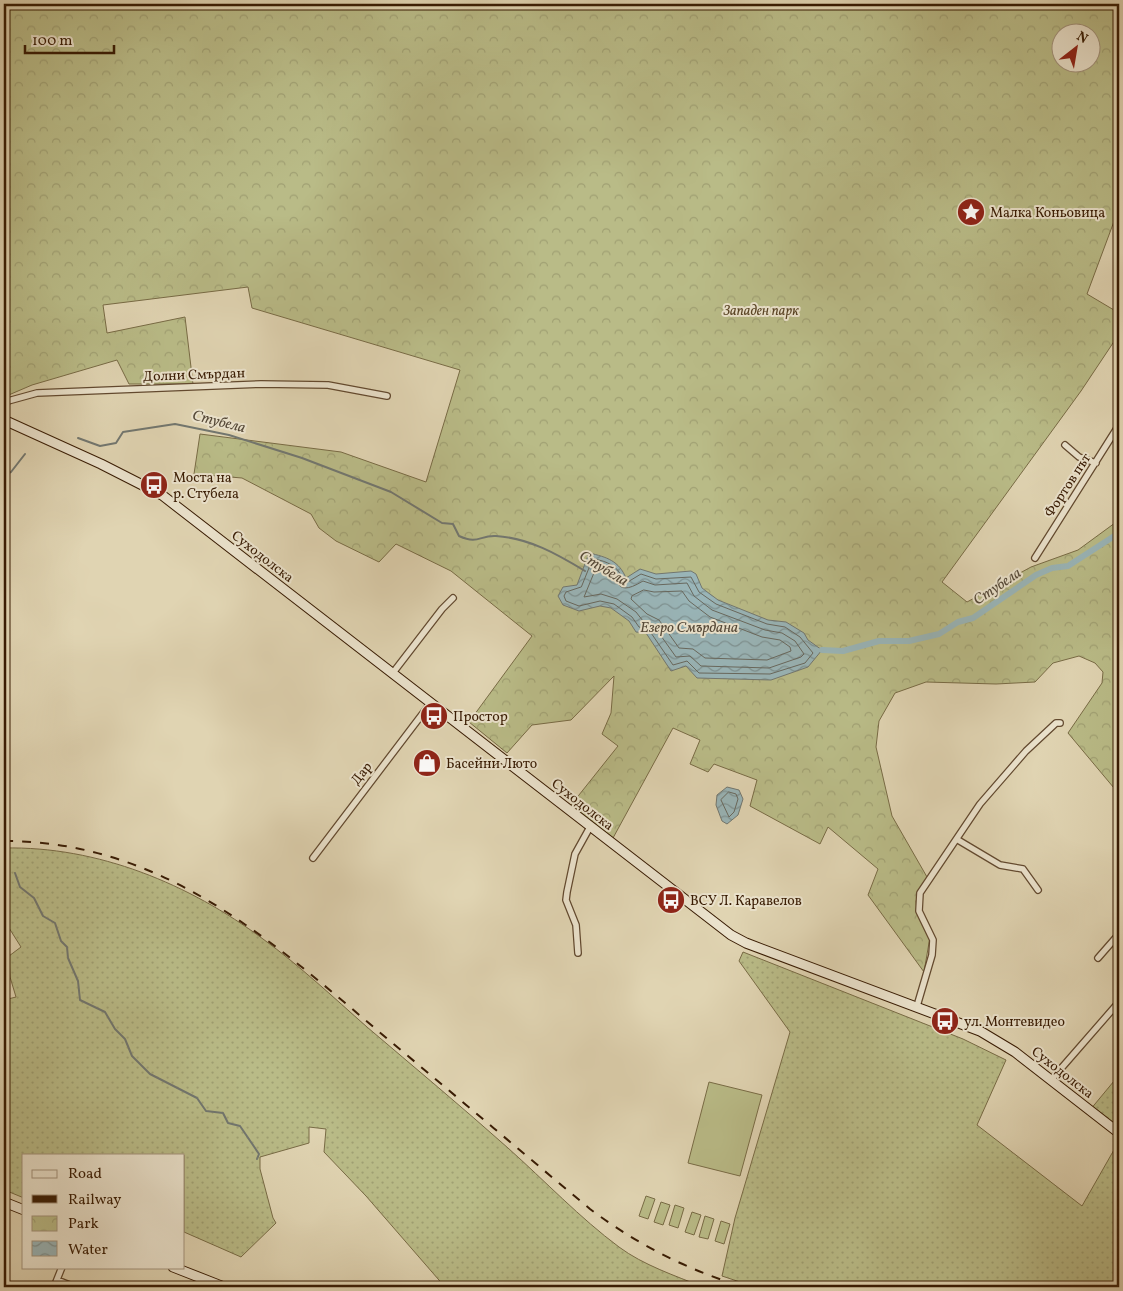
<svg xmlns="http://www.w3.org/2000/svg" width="1123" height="1291" font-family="Vollkorn,serif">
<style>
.grass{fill:url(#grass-dots);stroke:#786b45}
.park{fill:url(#park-crowns);stroke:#786b45;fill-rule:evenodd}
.garden{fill:#b9bb87;stroke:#786b45}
.water{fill:url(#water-waves);stroke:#727770}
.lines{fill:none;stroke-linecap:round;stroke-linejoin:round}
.shore{stroke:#68685e;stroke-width:1}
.stream{stroke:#727770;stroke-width:2}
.canal{stroke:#99b5b8;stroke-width:6}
.street-casing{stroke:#62492f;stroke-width:8}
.secondary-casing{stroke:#381b03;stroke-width:11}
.street{stroke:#ebe3cd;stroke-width:5.5}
.secondary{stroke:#ebe3cd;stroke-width:9}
.rail{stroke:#381b03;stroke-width:2;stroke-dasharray:9 9;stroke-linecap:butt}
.labels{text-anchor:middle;stroke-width:4;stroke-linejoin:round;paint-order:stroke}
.poi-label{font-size:14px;fill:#381b03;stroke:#ebe3cd;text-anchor:start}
.park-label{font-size:14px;font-style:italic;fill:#584324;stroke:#ebe3cd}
.street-label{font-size:14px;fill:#381b03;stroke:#ebe3cd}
.water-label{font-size:15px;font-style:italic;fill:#554939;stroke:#ebe3cd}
</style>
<defs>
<pattern id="grass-dots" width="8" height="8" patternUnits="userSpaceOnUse" patternTransform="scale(1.25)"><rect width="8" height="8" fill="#b9bb87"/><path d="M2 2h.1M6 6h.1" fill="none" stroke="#a0a073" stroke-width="1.8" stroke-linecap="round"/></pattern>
<pattern id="park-crowns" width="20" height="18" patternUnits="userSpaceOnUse" patternTransform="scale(1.25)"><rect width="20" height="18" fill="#b9bb87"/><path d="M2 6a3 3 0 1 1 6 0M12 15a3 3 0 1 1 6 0" fill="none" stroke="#a0a073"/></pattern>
<pattern id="water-waves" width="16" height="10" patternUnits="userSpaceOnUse" patternTransform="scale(1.25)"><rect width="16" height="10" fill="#99b5b8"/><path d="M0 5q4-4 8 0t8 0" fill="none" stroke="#7e9293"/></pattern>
</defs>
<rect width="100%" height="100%" fill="#e0d4b2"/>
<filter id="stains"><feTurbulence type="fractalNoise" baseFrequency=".004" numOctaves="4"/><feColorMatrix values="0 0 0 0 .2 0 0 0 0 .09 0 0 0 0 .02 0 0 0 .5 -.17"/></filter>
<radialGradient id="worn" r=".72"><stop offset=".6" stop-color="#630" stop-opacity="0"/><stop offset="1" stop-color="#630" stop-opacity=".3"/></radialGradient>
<path class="grass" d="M 4,848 C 98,846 189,884 263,939 C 300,966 333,997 367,1027 C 414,1067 462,1107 508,1148 C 545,1181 580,1218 619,1247 C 643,1265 676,1276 703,1287 L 445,1287 L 366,1196 L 324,1152 L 326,1129 L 309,1127 L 309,1143 L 260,1157 L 260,1169 L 273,1218 L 276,1223 L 241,1257 L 184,1232 L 184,1155 L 24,1155 L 24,1198 L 7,1191 L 4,1184 L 4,1000 L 16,997 L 10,977 L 9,956 L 21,947 L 4,920 Z
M 743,952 L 963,1039 L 1006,1060 L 977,1125 L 1082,1206 L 1119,1141 L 1119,1287 L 755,1287 L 722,1276 L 735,1218 L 790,1032 L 739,961 Z
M 1119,1075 L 1119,1133 L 1090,1110 Z"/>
<path class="park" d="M 4,4 L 1119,4 L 1119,208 L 1087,294 L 1119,313 L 1119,334 L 1081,391 L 942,582 L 967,602 L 1031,567 L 1078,550 L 1119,520 L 1119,794 L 1068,733 L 1102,683 L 1103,672 L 1095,663 L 1079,656 L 1053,663 L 1035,682 L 996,684 L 926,682 L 895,693 L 879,721 L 876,747 L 892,816 L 927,877 L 916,901 L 917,912 L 930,937 L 924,972 L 868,895 L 878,869 L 828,827 L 820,844 L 750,806 L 757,780 L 714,764 L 708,772 L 690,764 L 700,740 L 673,728 L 613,838 L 571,805 L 618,746 L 602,734 L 611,713 L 614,676 L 571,720 L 532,725 L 507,753 L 469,722 L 532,636 L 451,571 L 396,544 L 379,562 L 336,541 L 319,528 L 311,514 L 242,478 L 194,474 L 200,434 L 341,452 L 426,482 L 460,370 L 252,308 L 248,287 L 103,305 L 107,333 L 185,317 L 193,384 L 129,384 L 117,360 L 32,385 L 4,397 ZM 1060,32 L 1090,32 L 1090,62 L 1060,62 Z"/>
<path class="garden" d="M 709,1082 L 762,1095 L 740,1176 L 688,1163 Z
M 646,1196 L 655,1199 L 648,1219 L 639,1216 Z
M 661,1202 L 670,1205 L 663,1225 L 654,1222 Z
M 675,1205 L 684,1208 L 678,1228 L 669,1225 Z
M 692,1212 L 701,1215 L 694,1235 L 685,1232 Z
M 705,1216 L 714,1219 L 708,1239 L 699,1237 Z
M 721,1221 L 730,1224 L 724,1244 L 715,1241 Z"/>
<path class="water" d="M 589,553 C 607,557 619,561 626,578 L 640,569 L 656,574 L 691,571 L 696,574 L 702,588 L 718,600 L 768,620 L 786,622 L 804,633 L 808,640 L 822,650 L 808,667 L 771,680 L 697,678 L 686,666 L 671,671 L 646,633 L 636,632 L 629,621 L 611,608 L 600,606 L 579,611 L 563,605 L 558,596 L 563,587 L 577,585 Z
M 727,787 L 739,790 L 743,799 L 738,815 L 727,824 L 722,821 L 716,805 L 717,795 Z"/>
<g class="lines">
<path class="shore" d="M 593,559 C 602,560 614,564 619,572 C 622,577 621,580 626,583 L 641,574 L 656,579 L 691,577 L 699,592 L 716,604 L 767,624 L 785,627 L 800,637 L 813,653 L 805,663 L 770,674 L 699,673 L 687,661 L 673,665 L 649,630 L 639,627 L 632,617 L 614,604 L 600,601 L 579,606 L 566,601 L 564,596 L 566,592 L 581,587 Z
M 598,566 C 623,572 610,601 643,581 L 655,585 L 687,583 L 694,596 L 712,610 L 765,630 L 782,633 L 795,641 L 804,654 L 801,657 L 769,668 L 701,666 L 690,656 L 676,657 L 654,626 L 643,621 L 636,612 L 617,599 L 601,594 L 584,597 L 596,568 Z
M 644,590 L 654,592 L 682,591 L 689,601 L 710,617 L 762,637 L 780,640 L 790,647 L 791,651 L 767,660 L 705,658 L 693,649 L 679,648 L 659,620 L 647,614 L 631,599 L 632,596 Z
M 729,792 L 736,794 L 738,799 L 734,812 L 729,817 L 721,800 Z"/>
<path class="stream" d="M 78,438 L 100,446 L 116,443 L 123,432 L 175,424 L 229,435 L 302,458 L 391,492 L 442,523 L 453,524 L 459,536 C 479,545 479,535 496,536 C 529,538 557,554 585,571
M 4,475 L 11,472 L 25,454
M 15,873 L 20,887 L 34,898 L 43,916 L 55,923 L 61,941 L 67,947 L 68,958 L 78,981 L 80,1000 L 105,1012 L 115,1029 L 125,1039 L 132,1056 L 150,1074 L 197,1098 L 206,1111 L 223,1113 L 228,1123 L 240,1126 L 259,1154 L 257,1159"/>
<path class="canal" d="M 822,650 L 843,651 L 879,641 L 909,641 L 939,634 L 958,622 L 973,618 L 1036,575 L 1052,568 L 1068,566 L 1119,533"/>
<defs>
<path id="street" d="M 4,406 L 8,401 L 37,393 L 261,384 L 328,385 L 387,396
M 1065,445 L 1079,457 L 1096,463
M 1035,558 L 1119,425
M 392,674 L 442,609 L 453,598
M 958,840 L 1000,865 L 1023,869 L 1038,890
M 313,858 L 430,704
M 578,953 L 576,925 L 566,900 L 567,892 L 575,854 L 590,827
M 1098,958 L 1119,934
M 917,1006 L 932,955 L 933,940 L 919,911 L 920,893 L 980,804 L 1026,751 L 1056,723 L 1060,723
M 1051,1080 L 1119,1002
M 57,1280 L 75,1287
M 54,1287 L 62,1267"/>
<path id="secondary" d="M 4,420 L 101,464 L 162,495 L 731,935 L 746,943 L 980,1031 L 1015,1052 L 1119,1133
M 4,1202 L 24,1210
M 173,1267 L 224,1287"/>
</defs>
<use href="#street" class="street-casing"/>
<use href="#secondary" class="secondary-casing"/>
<use href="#street" class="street"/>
<use href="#secondary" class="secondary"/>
<path class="rail" d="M 4,841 C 166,841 275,944 390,1041 C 457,1097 523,1153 590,1209 C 638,1245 686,1269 743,1287"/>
</g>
<defs>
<symbol id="sight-disc" viewBox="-11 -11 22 22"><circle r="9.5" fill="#8f2418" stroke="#ebe3cd"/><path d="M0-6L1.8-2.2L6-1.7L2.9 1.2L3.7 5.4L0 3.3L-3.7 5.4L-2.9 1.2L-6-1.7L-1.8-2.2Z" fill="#fff"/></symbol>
<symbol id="bus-disc" viewBox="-11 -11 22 22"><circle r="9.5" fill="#8f2418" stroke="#ebe3cd"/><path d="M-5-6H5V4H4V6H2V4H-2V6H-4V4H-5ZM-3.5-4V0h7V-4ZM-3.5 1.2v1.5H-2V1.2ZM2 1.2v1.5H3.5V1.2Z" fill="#fff"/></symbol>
<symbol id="shop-disc" viewBox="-11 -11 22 22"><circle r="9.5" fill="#8f2418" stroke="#ebe3cd"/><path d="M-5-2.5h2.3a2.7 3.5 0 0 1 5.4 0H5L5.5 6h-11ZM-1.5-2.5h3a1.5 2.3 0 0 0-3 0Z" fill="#fff"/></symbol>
</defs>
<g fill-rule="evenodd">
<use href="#sight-disc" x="955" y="196" width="32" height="32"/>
<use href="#bus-disc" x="138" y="469" width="32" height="32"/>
<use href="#bus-disc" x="418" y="700" width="32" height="32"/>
<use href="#shop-disc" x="411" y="747" width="32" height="32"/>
<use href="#bus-disc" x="655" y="884" width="32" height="32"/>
<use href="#bus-disc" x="929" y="1005" width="32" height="32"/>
</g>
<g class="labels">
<g class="poi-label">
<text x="990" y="217">Малка Коньовица</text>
<text x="173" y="482">Моста на<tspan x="173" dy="16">р. Стубела</tspan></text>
<text x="453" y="721">Простор</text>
<text x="446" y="768">Басейни Люто</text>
<text x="690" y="905">ВСУ Л. Каравелов</text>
<text x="964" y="1026">ул. Монтевидео</text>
</g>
<g class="park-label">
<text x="761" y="315">Западен парк</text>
</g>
<g class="street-label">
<text transform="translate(194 374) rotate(-2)" y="5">Долни Смърдан</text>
<text transform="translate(1067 485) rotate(-57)" y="5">Фортов път</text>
<text transform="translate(263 556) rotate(38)" y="5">Суходолска</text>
<text transform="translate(361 773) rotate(-52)" y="5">Дар</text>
<text transform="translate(583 804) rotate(38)" y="5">Суходолска</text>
<text transform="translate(1063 1072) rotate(38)" y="5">Суходолска</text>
</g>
<g class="water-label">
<text transform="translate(219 421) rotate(14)" y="5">Стубела</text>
<text transform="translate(604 568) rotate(31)" y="5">Стубела</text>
<text transform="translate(997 586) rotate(-34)" y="5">Стубела</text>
<text x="689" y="632">Езеро Смърдана</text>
</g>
</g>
<rect width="1123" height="1291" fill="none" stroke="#e0d4b2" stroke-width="20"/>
<rect x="5" y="5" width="1113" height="1281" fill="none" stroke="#381b03" stroke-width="2.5"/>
<rect x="10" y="10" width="1103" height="1271" fill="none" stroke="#381b03"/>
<rect x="22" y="1154" width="162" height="115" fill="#ebe3cd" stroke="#a3937c"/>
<rect x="32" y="1170" width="25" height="8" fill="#ebe3cd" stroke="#a3937c"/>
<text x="68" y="1178" font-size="15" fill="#381b03">Road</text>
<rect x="32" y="1195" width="25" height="8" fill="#381b03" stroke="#a3937c"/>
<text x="68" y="1204" font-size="15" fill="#381b03">Railway</text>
<rect x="32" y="1216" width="25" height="15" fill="url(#park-crowns)" stroke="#a3937c"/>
<text x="68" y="1228" font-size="15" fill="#381b03">Park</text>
<rect x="32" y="1241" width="25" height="15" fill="url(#water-waves)" stroke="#a3937c"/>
<text x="68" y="1254" font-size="15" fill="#381b03">Water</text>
<g transform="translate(1076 48) rotate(31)"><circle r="24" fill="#ebe3cd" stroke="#a3937c"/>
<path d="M0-4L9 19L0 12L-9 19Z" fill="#8f2418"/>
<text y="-8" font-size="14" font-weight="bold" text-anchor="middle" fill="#381b03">N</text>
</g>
<path d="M25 45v8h89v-8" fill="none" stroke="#381b03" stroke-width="2.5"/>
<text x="32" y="45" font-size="15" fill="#381b03" stroke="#ebe3cd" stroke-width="4" paint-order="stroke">100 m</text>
<rect width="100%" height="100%" filter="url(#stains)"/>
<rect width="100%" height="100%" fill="url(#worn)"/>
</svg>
